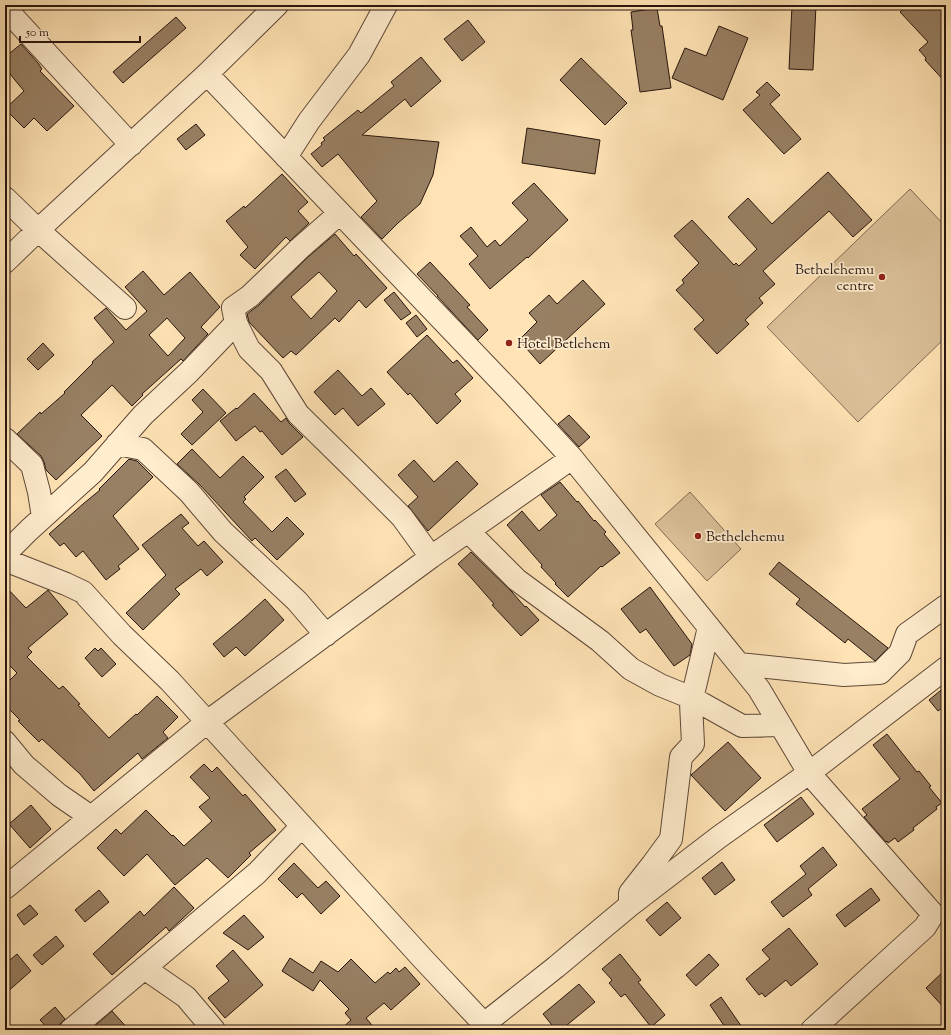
<svg xmlns="http://www.w3.org/2000/svg" width="951" height="1035" font-family="'Sorts Mill Goudy',serif">
<style>
.green{fill:#dac098;stroke:#816a53}
.building{fill:#988064;stroke:#28150e;fill-rule:evenodd}
.lines{fill:none;stroke-linecap:round;stroke-linejoin:round}
.minor-casing{stroke:#5e4838;stroke-width:24}
.minor{stroke:#ffedce;stroke-width:22}
.poi-dot{fill:#8f2418;stroke:#ffedce;stroke-width:1.5}
.labels{text-anchor:middle;stroke-width:3.5;stroke-linejoin:round;paint-order:stroke}
.poi-label{font-size:14px;fill:#28150e;stroke:#ffedce;text-anchor:start}
</style>
<rect width="100%" height="100%" fill="#ffe3b4"/>
<filter id="stains"><feTurbulence type="fractalNoise" baseFrequency=".005" numOctaves="4"/><feColorMatrix values="0 0 0 0 .2 0 0 0 0 .09 0 0 0 0 .02 0 0 0 .5 -.17"/></filter>
<radialGradient id="worn" r=".72"><stop offset=".6" stop-color="#630" stop-opacity="0"/><stop offset="1" stop-color="#630" stop-opacity=".3"/></radialGradient>
<path class="green" d="M 910,189 L 946,227 L 946,337 L 858,422 L 767,327 Z
M 690,492 L 741,549 L 707,581 L 655,524 Z"/>
<path class="building" d="M 792,5 L 816,5 L 813,70 L 789,69 Z
M 908,5 L 946,5 L 946,83 L 925,60 L 926,58 L 919,50 L 928,42 L 900,12 Z
M 657,8 L 660,26 L 662,26 L 671,88 L 640,92 L 631,30 L 633,30 L 631,12 Z
M 176,17 L 186,28 L 123,83 L 113,72 Z
M 468,20 L 485,42 L 462,61 L 444,39 Z
M 719,26 L 748,38 L 723,100 L 672,78 L 685,48 L 706,56 Z
M 21,44 L 38,63 L 42,69 L 40,71 L 74,106 L 47,131 L 34,118 L 24,128 L 5,109 L 24,91 L 5,68 L 5,57 Z
M 421,57 L 441,81 L 411,107 L 405,99 L 362,135 L 439,142 L 433,175 L 420,204 L 398,223 L 382,239 L 361,217 L 377,201 L 338,154 L 322,167 L 311,154 L 322,145 L 321,143 L 325,140 L 323,138 L 358,110 L 361,113 L 394,86 L 391,82 Z
M 581,58 L 627,103 L 605,125 L 560,80 Z
M 767,82 L 780,95 L 770,104 L 801,139 L 784,154 L 743,110 L 760,95 L 756,92 Z
M 196,124 L 205,135 L 186,150 L 177,139 Z
M 527,128 L 600,140 L 595,174 L 522,163 Z
M 828,172 L 872,220 L 853,237 L 829,211 L 763,271 L 775,284 L 759,298 L 763,303 L 745,320 L 749,324 L 717,354 L 694,329 L 704,320 L 676,290 L 684,283 L 682,280 L 699,263 L 674,236 L 692,220 L 734,265 L 736,263 L 739,266 L 757,249 L 728,217 L 748,198 L 772,224 Z
M 282,174 L 308,202 L 298,211 L 309,223 L 290,241 L 286,237 L 255,269 L 240,255 L 248,247 L 226,221 L 244,206 L 245,208 Z
M 534,183 L 568,220 L 528,258 L 527,257 L 490,289 L 469,264 L 478,256 L 460,236 L 471,227 L 487,247 L 495,240 L 500,246 L 528,220 L 512,203 Z
M 335,234 L 354,256 L 356,254 L 387,288 L 366,308 L 359,300 L 339,322 L 335,318 L 296,355 L 291,351 L 283,358 L 249,322 L 247,314 L 259,305 L 308,257 ZM 319,272 L 337,291 L 311,319 L 291,297 Z
M 430,262 L 470,305 L 467,307 L 488,330 L 478,340 L 437,296 L 438,296 L 417,274 Z
M 143,271 L 164,295 L 190,272 L 220,307 L 201,327 L 208,334 L 183,361 L 181,359 L 142,394 L 143,395 L 132,406 L 112,385 L 81,415 L 102,436 L 56,480 L 46,470 L 44,462 L 41,456 L 17,434 L 40,412 L 41,414 L 65,393 L 64,392 L 93,363 L 92,362 L 114,342 L 94,318 L 106,308 L 126,330 L 147,311 L 125,287 ZM 167,318 L 185,338 L 168,356 L 149,335 Z
M 583,280 L 605,304 L 540,364 L 519,340 L 537,322 L 529,313 L 549,295 L 557,304 Z
M 394,292 L 411,313 L 401,320 L 384,300 Z
M 416,315 L 427,329 L 417,337 L 406,323 Z
M 427,335 L 453,363 L 457,360 L 473,378 L 455,394 L 461,401 L 437,424 L 410,393 L 408,395 L 387,372 Z
M 43,343 L 54,355 L 38,370 L 27,359 Z
M 338,370 L 362,396 L 371,388 L 385,404 L 358,426 L 343,408 L 335,415 L 314,392 Z
M 203,389 L 226,413 L 192,445 L 181,434 L 203,412 L 192,400 Z
M 254,393 L 281,422 L 286,418 L 289,423 L 303,437 L 282,455 L 262,431 L 260,432 L 255,426 L 236,441 L 220,421 L 236,408 L 237,409 Z
M 569,415 L 590,437 L 579,447 L 558,424 Z
M 192,449 L 220,478 L 243,456 L 264,477 L 244,497 L 246,499 L 243,502 L 272,532 L 287,517 L 304,534 L 277,560 L 255,538 L 252,541 L 200,485 L 177,464 Z
M 129,459 L 137,461 L 153,477 L 113,516 L 139,549 L 118,566 L 120,569 L 106,580 L 83,551 L 76,557 L 64,543 L 60,546 L 49,534 L 83,504 L 100,490 L 99,489 Z
M 414,460 L 434,482 L 457,461 L 478,484 L 428,531 L 408,506 L 418,497 L 398,475 Z
M 286,469 L 306,494 L 295,502 L 275,477 Z
M 560,482 L 577,502 L 578,501 L 594,521 L 595,520 L 606,532 L 604,534 L 620,553 L 602,567 L 601,566 L 568,597 L 555,584 L 556,583 L 541,567 L 542,565 L 507,525 L 522,511 L 539,531 L 557,515 L 541,495 Z
M 181,514 L 189,523 L 182,528 L 198,546 L 204,541 L 223,562 L 207,576 L 201,569 L 175,589 L 180,594 L 143,630 L 126,613 L 166,575 L 142,545 Z
M 471,552 L 512,592 L 525,607 L 526,606 L 539,620 L 521,636 L 492,605 L 494,604 L 473,580 L 458,564 Z
M 779,562 L 888,648 L 875,661 L 848,639 L 845,643 L 796,604 L 800,599 L 769,574 Z
M 5,586 L 26,608 L 48,590 L 68,614 L 28,648 L 32,652 L 27,657 L 59,689 L 63,686 L 80,704 L 78,705 L 109,738 L 136,714 L 137,715 L 157,696 L 178,717 L 163,732 L 168,738 L 142,759 L 138,753 L 94,791 L 80,774 L 42,739 L 39,742 L 18,721 L 20,720 L 5,705 L 5,685 L 17,673 L 5,661 Z
M 650,587 L 692,644 L 690,655 L 674,666 L 646,629 L 640,633 L 621,609 Z
M 265,599 L 284,620 L 245,656 L 236,647 L 224,657 L 213,644 L 243,619 Z
M 95,648 L 98,651 L 101,648 L 116,664 L 102,677 L 85,658 Z
M 946,686 L 946,705 L 938,711 L 929,700 Z
M 887,734 L 917,772 L 919,771 L 931,786 L 929,787 L 942,803 L 936,807 L 937,809 L 913,828 L 914,830 L 898,842 L 895,838 L 888,843 L 887,841 L 886,842 L 864,817 L 867,815 L 862,809 L 900,779 L 873,745 Z
M 728,742 L 761,778 L 725,811 L 691,775 Z
M 204,764 L 212,772 L 217,767 L 243,796 L 245,794 L 276,830 L 249,853 L 251,855 L 228,878 L 207,858 L 175,885 L 147,854 L 124,876 L 97,848 L 116,829 L 121,834 L 146,810 L 172,836 L 173,835 L 184,846 L 212,821 L 199,807 L 210,798 L 190,777 Z
M 801,797 L 814,814 L 777,842 L 764,825 Z
M 31,805 L 51,829 L 30,848 L 9,824 Z
M 823,847 L 837,865 L 808,889 L 812,895 L 783,917 L 771,902 L 806,874 L 800,866 Z
M 722,862 L 735,880 L 715,895 L 702,878 Z
M 294,863 L 318,888 L 326,881 L 340,896 L 321,914 L 302,893 L 297,898 L 278,879 Z
M 174,887 L 194,908 L 169,931 L 166,927 L 112,975 L 93,954 L 140,911 L 144,916 Z
M 871,888 L 880,900 L 845,927 L 836,915 Z
M 99,890 L 109,902 L 85,922 L 75,910 Z
M 667,902 L 681,918 L 660,936 L 646,920 Z
M 30,905 L 38,914 L 24,925 L 17,915 Z
M 244,915 L 264,937 L 248,950 L 223,933 Z
M 789,928 L 818,964 L 791,986 L 786,980 L 765,997 L 762,993 L 759,995 L 746,979 L 770,959 L 762,950 Z
M 56,936 L 64,946 L 42,965 L 33,955 Z
M 233,950 L 263,985 L 225,1018 L 208,998 L 229,981 L 216,966 Z
M 17,954 L 31,971 L 5,994 L 5,964 Z
M 620,954 L 641,980 L 638,982 L 665,1015 L 651,1027 L 625,994 L 621,997 L 609,983 L 612,980 L 602,969 Z
M 709,954 L 719,965 L 696,986 L 686,975 Z
M 290,958 L 313,973 L 321,961 L 338,972 L 351,959 L 375,983 L 388,972 L 390,974 L 396,968 L 399,972 L 405,967 L 420,984 L 391,1010 L 384,1003 L 366,1018 L 376,1030 L 340,1030 L 351,1020 L 345,1013 L 349,1009 L 320,980 L 313,991 L 282,971 Z
M 946,969 L 946,1010 L 926,988 Z
M 579,984 L 595,1002 L 561,1030 L 556,1030 L 543,1014 Z
M 721,997 L 744,1030 L 727,1030 L 710,1005 Z
M 55,1007 L 65,1019 L 59,1025 L 59,1029 L 57,1030 L 49,1030 L 40,1020 Z
M 112,1011 L 129,1030 L 90,1030 Z"/>
<g class="lines">
<defs>
<path id="minor" d="M 5,8 L 131,145
M 207,74 L 513,394 L 572,458 L 759,689 L 809,773 L 933,914 L 925,927 L 812,1030
M 286,157 L 309,121 L 359,55 L 386,5
M 5,198 L 38,230 L 125,308
M 5,262 L 38,230 L 207,74 L 277,5
M 236,323 L 249,349 L 271,371 L 298,414 L 357,472 L 402,517 L 431,557
M 5,439 L 32,465 L 39,492 L 43,517
M 117,444 L 143,449 L 189,492 L 223,532 L 297,601 L 326,635
M 468,531 L 517,580 L 600,641 L 631,669 L 660,685 L 692,698 L 742,726 L 780,725
M 5,554 L 29,530 L 93,472 L 143,415 L 189,372 L 236,323 L 233,308 L 250,296 L 300,248 L 340,213
M 5,560 L 66,584 L 83,592 L 122,635 L 170,681 L 424,960 L 484,1024 L 556,967 L 629,906 L 719,837 L 809,773 L 946,668
M 739,664 L 844,675 L 880,673 L 900,653 L 907,634 L 946,606
M 5,742 L 24,765 L 59,795 L 91,817
M 5,888 L 207,722 L 431,557 L 572,458
M 630,899 L 630,893 L 652,865 L 671,839 L 681,757 L 693,744 L 691,703 L 709,627
M 144,968 L 186,997 L 214,1030
M 71,1030 L 257,873 L 302,826"/>
</defs>
<use href="#minor" class="minor-casing"/>
<use href="#minor" class="minor"/>
</g>
<g class="poi-dot">
<circle cx="882" cy="277" r="4"/>
<circle cx="509" cy="343" r="4"/>
<circle cx="698" cy="536" r="4"/>
</g>
<g class="labels">
<g class="poi-label">
<text x="874" y="274" text-anchor="end">Bethelehemu<tspan x="874" dy="16">centre</tspan></text>
<text x="517" y="348">Hotel Betlehem</text>
<text x="706" y="541">Bethelehemu</text>
</g>
</g>
<rect width="951" height="1035" fill="none" stroke="#ffe3b4" stroke-width="20"/>
<rect x="6" y="6" width="939" height="1023" fill="none" stroke="#28150e" stroke-width="2"/>
<rect x="10" y="10" width="931" height="1015" fill="none" stroke="#28150e"/>
<path d="M20 36v6h120v-6" fill="none" stroke="#28150e" stroke-width="2"/>
<text x="26" y="36" font-size="12" fill="#28150e" stroke="#ffedce" stroke-width="3" paint-order="stroke">50 m</text>
<rect width="100%" height="100%" filter="url(#stains)"/>
<rect width="100%" height="100%" fill="url(#worn)"/>
</svg>
